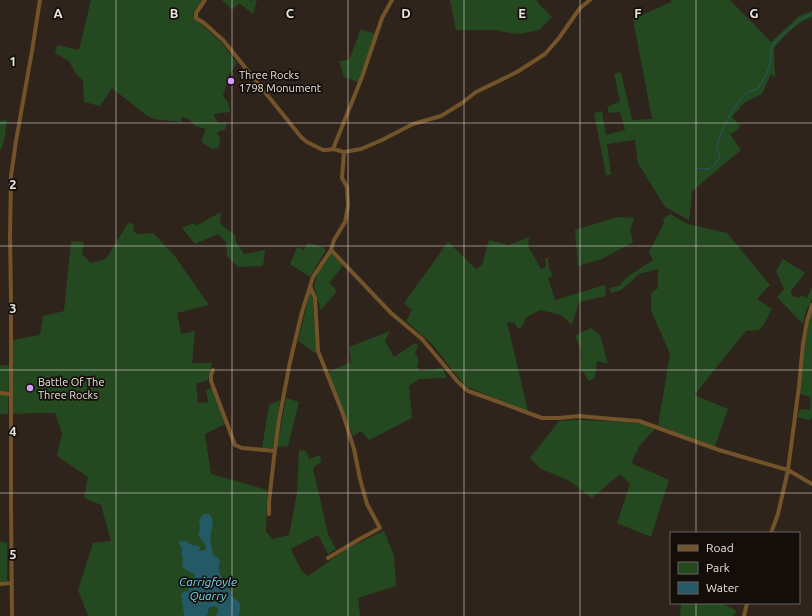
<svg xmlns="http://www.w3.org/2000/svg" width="812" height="616" font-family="Ubuntu,sans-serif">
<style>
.green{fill:#244921}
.water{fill:#245a66}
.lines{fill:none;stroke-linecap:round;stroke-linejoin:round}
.stream{stroke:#245a66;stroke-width:1}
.minor{stroke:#735329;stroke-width:4}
.grid{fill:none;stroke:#ebe4de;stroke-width:1;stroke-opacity:0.55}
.poi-dot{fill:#d79bf9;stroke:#130e0a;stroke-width:1.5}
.labels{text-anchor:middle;stroke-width:3.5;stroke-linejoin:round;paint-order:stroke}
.poi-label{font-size:11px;fill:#ebe4de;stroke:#130e0a;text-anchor:start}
.water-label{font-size:12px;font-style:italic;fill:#73def6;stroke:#130e0a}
.grid-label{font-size:13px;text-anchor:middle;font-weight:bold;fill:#ebe4de;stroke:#130e0a;stroke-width:3.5;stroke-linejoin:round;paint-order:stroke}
</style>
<rect width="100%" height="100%" fill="#2e241b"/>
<path class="green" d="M 91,0 L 203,0 L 193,13 L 194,18 L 221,42 L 237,63 L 229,75 L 223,96 L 228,102 L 230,112 L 213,114 L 218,123 L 227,123 L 225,130 L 219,131 L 217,134 L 220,136 L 219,147 L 212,149 L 201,142 L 206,129 L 195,126 L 189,119 L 181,117 L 181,122 L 153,119 L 146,115 L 112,88 L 100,106 L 84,102 L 83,81 L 76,74 L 69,61 L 55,53 L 57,45 L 79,50 Z
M 222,0 L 250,0 L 252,1 L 254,0 L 257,0 L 253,14 L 239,3 L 232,10 Z
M 450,0 L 537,0 L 538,3 L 552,17 L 539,30 L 519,34 L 503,32 L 497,30 L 456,30 Z
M 671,0 L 730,0 L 771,42 L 799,16 L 812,11 L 812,17 C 798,21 783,37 774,48 L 775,77 L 771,74 L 762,94 L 747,101 L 741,106 L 732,117 L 740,126 L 736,131 L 730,134 L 741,150 L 691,192 L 692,196 L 689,220 L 665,207 L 638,163 L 635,140 L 607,144 L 611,175 L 606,175 L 594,113 L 602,111 L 606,135 L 625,130 L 620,112 L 608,113 L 608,107 L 620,101 L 614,74 L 621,72 L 632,120 L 652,119 L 633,19 L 671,2 Z
M 361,29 L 375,34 L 358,82 L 344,77 L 339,61 L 349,60 Z
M 7,120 L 4,142 L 0,151 L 0,121 Z
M 221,212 L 220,224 L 235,235 L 236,242 L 244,254 L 265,250 L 263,266 L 238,267 L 227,256 L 226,242 L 218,234 L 195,244 L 182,228 L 194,223 L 196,226 Z
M 670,214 L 688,224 L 727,233 L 770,285 L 757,299 L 772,309 L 764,324 L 759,330 L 746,331 L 694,395 L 728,409 L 715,446 L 692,439 L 658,425 L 670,354 L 651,310 L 651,293 L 658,288 L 658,269 L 639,274 L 621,290 L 611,293 L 609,288 L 619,286 L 627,277 L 653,260 L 649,252 L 664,223 L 663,219 Z
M 617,217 L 634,218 L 630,230 L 633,242 L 602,259 L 578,266 L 575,230 Z
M 128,223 L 133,224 L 134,232 L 138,234 L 153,233 L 174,255 L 209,305 L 177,313 L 181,334 L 195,331 L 192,363 L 212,363 L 208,380 L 196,384 L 198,403 L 208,402 L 206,390 L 212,388 L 225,424 L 205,434 L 211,474 L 267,490 L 266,532 L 273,539 L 289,535 L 297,493 L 299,450 L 306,451 L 309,459 L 320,455 L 321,462 L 313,468 L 328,534 L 336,549 L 328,554 L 318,535 L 291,549 L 301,570 L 308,576 L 348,548 L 384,531 L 394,556 L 396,586 L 358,598 L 360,616 L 88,616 L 78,590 L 93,543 L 111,541 L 101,505 L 84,498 L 88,477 L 57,456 L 62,433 L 55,413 L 35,413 L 13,414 L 12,340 L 40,335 L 43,316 L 64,311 L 71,241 L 84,242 L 82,254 L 91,263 L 106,259 Z
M 529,237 L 528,246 L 541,269 L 546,267 L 545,258 L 548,258 L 549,268 L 553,276 L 548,278 L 555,300 L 605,285 L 606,296 L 579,302 L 572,325 L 561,315 L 540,310 L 526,317 L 522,327 L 518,329 L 515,323 L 507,322 L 528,411 L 467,387 L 453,371 L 432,344 L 406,321 L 412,310 L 404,303 L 448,242 L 476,269 L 482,265 L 489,240 L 509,245 Z
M 308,243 L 322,247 L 326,250 L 310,277 L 290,264 L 297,247 L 304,250 Z
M 331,253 L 343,266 L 329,283 L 337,291 L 321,310 L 314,286 L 317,274 Z
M 783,259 L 805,273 L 791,291 L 792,296 L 799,298 L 800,295 L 807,298 L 812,287 L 812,299 L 806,311 L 803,324 L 777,297 L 784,289 L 776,271 Z
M 310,291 L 313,300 L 314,322 L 317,354 L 298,341 Z
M 812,311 L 812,418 L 809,420 L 797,417 L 800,409 L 810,410 L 811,397 L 800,394 L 805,343 L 810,315 Z
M 591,328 L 600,335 L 608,364 L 597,361 L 595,377 L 589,381 L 580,368 L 582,352 L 576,339 L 576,335 Z
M 390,331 L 385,341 L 394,357 L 415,343 L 418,346 L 415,353 L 419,360 L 417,366 L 420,371 L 442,368 L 447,378 L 419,379 L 409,386 L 412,418 L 369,440 L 361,431 L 353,436 L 328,372 L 351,362 L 349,347 Z
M 0,365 L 9,366 L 8,414 L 0,414 Z
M 286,398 L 299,402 L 288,446 L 277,447 Z
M 280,400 L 273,447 L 267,449 L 262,448 L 269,405 Z
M 579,420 L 626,422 L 643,424 L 655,429 L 640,445 L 631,463 L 669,480 L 651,537 L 617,523 L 630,484 L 620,474 L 592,498 L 568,480 L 541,469 L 530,458 L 559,421 Z
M 0,541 L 7,543 L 7,581 L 0,582 Z
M 681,603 L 721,603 L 737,611 L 732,616 L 680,616 Z"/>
<path class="water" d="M 203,514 L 210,514 L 213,522 L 210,538 L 213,556 L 217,557 L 220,561 C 217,569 219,576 226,581 L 226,583 L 228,585 L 227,588 L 231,591 L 231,592 L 232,592 L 231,596 C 242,603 241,604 239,616 L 216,616 L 218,611 L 217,607 L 213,606 L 212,607 L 210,607 L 208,610 L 208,613 L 206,614 L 207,616 L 185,616 L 184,614 L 181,594 L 185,591 L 188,592 C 189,585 192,582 195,576 L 193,573 L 191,573 L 182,567 L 183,559 L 182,556 L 182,548 L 178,542 L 186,541 L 192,545 L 198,546 L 200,547 L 199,550 L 200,551 L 205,550 L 206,549 C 205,541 201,541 198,534 L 200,533 L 199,530 L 200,529 L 199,520 Z"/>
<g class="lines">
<path class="stream" d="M 697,168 C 712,170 711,169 720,157 L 719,153 L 717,151 C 716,139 736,99 747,93 C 750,91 755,90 758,89 L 767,73 L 771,61 L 771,49 L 774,43 L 798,21 L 805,17 L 812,14"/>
<path class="minor" d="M 205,0 L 196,13 L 196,18 L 204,23 L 223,40 L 301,137 L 307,142 L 323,150 L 327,150 L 333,149 L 344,152 L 361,149 L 382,140 L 413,124 L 441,116 L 462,103 L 476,92 L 517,72 L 545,54 L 559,38 L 580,8 L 590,0
M 333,149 L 362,77 L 382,18 L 392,0
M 331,250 L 391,313 L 422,339 L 438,358 L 458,382 L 468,391 L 488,398 L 542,418 L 559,418 L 579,416 L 613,419 L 639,421 L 719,450 L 788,470 L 812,484
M 310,286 L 315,298 L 318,351 L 343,414 L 354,449 L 360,479 L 367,504 L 380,528 L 358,540 L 328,558
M 213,370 L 211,375 L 211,381 L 235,445 L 242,448 L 275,451
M 0,393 L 10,394
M 269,514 L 269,502 L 274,457 L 279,420 L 290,362 L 302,312 L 313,277 L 331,250 L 334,240 L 345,222 L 348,206 L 347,187 L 342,178 L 344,152
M 771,533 L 778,514 L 788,470 L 799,386 L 803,344 L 807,321 L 812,305
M 0,584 L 11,583
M 12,616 L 11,506 L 11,298 L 10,235 L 11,176 L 16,141 L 32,51 L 40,0
M 744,616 L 747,603"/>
</g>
<path class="grid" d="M 116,0 L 116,616M 232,0 L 232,616M 348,0 L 348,616M 464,0 L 464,616M 580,0 L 580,616M 696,0 L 696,533M 0,123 L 812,123M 0,246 L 812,246M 0,370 L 812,370M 0,493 L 812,493M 696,603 L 696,616"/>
<g class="poi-dot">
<circle cx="231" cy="81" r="4"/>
<circle cx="30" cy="388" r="4"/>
</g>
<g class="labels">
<g class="poi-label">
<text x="239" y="79">Three Rocks<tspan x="239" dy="13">1798 Monument</tspan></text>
<text x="38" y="386">Battle Of The<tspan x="38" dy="13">Three Rocks</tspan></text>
</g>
<g class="water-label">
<text x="208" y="586">Carrigfoyle<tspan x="208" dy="14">Quarry</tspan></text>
</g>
</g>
<g class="grid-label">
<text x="58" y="18">A</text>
<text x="174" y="18">B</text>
<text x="290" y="18">C</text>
<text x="406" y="18">D</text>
<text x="522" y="18">E</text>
<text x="638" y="18">F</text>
<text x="754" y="18">G</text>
<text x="13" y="66">1</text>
<text x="13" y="189">2</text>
<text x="13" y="313">3</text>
<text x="13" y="436">4</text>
<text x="13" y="559">5</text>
</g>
<rect x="670" y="532" width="130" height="72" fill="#130e0a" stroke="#69645f"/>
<rect x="678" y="545" width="20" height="6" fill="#735329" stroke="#69645f"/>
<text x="706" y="552" font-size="12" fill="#ebe4de">Road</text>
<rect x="678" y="562" width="20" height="12" fill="#244921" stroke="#69645f"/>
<text x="706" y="572" font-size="12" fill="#ebe4de">Park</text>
<rect x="678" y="582" width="20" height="12" fill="#245a66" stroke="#69645f"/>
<text x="706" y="592" font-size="12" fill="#ebe4de">Water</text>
</svg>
